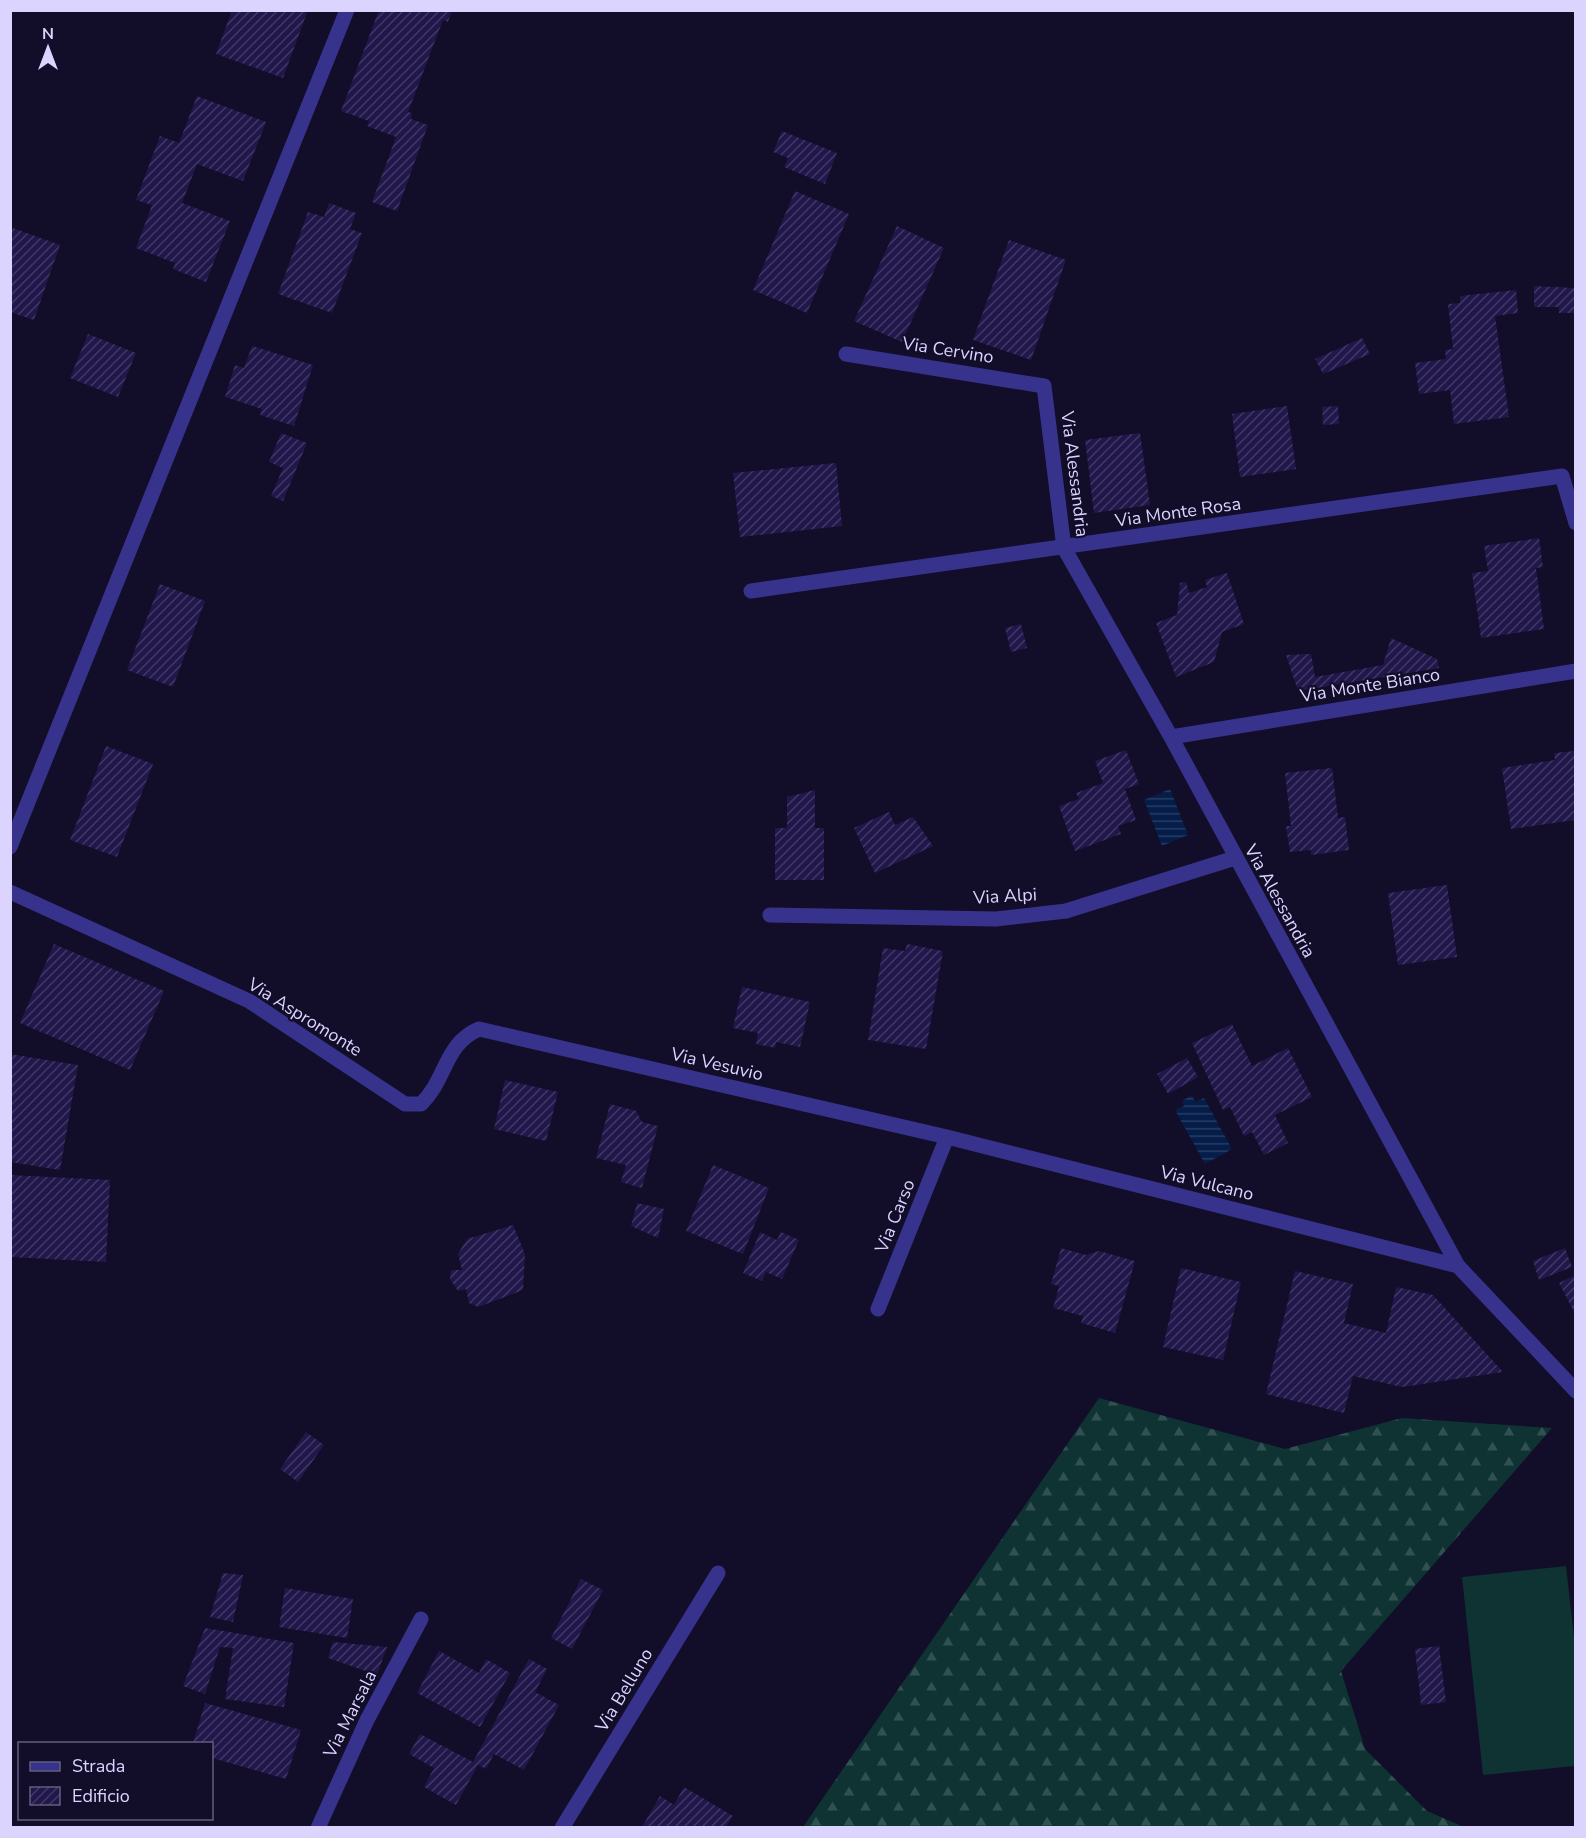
<svg xmlns="http://www.w3.org/2000/svg" width="1586" height="1838" font-family="'Nunito Sans',sans-serif">
<style>
.forest{fill:url(#forest-firs)}
.pitch{fill:#0f3332}
.water{fill:url(#water-rules)}
.building{fill:url(#building-hatch)}
.lines{fill:none;stroke-linecap:round;stroke-linejoin:round}
.minor{stroke:#37338c;stroke-width:15}
.labels{text-anchor:middle;stroke-width:4.5;stroke-linejoin:round;paint-order:stroke}
.street-label{font-size:18px;fill:#dad4ff;stroke:#120d28}
</style>
<defs>
<pattern id="forest-firs" width="22" height="20" patternUnits="userSpaceOnUse" patternTransform="scale(1.5)"><rect width="22" height="20" fill="#0f3332"/><path d="M5 1l3.5 6h-7zM16 11l3.5 6h-7z" fill="#315051"/></pattern>
<pattern id="water-rules" width="6" height="5" patternUnits="userSpaceOnUse" patternTransform="scale(1.5)"><rect width="6" height="5" fill="#051d49"/><path d="M0 2.5h6" fill="none" stroke="#293d64"/></pattern>
<pattern id="building-hatch" width="6" height="6" patternUnits="userSpaceOnUse" patternTransform="scale(1.5)"><rect width="6" height="6" fill="#22174b"/><path d="M-1 1l2-2M0 6l6-6M5 7l2-2" fill="none" stroke="#423866"/></pattern>
</defs>
<rect width="100%" height="100%" fill="#120d28"/>
<path class="forest" d="M 1099,1398 L 1285,1449 L 1402,1418 L 1552,1428 L 1341,1671 L 1365,1749 L 1427,1811 L 1464,1827 L 803,1827 Z"/>
<path class="pitch" d="M 1566,1566 L 1576,1655 L 1575,1766 L 1483,1775 L 1462,1577 Z"/>
<path class="water" d="M 1170,789 L 1188,835 L 1162,846 L 1144,800 Z
M 1192,1095 L 1195,1102 L 1204,1098 L 1232,1149 L 1205,1164 L 1175,1110 L 1184,1106 L 1182,1101 Z"/>
<path class="building" d="M 232,10 L 308,10 L 283,78 L 216,54 Z
M 379,10 L 452,10 L 448,22 L 443,20 L 408,112 L 412,113 L 411,119 L 428,125 L 397,211 L 372,202 L 396,137 L 367,126 L 369,121 L 341,111 Z
M 197,96 L 266,122 L 243,181 L 197,164 L 182,203 L 230,221 L 206,282 L 173,269 L 175,263 L 136,248 L 152,205 L 136,200 L 160,136 L 179,143 Z
M 782,131 L 837,153 L 825,184 L 784,167 L 788,158 L 773,152 Z
M 795,191 L 849,214 L 807,313 L 753,290 Z
M 329,203 L 356,213 L 350,229 L 362,233 L 332,313 L 278,294 L 308,212 L 324,217 Z
M 897,226 L 944,248 L 902,342 L 854,321 Z
M 13,228 L 60,245 L 34,320 L 10,312 L 10,237 Z
M 1009,240 L 1066,260 L 1031,360 L 973,340 Z
M 1534,286 L 1575,288 L 1575,313 L 1559,313 L 1559,307 L 1534,307 Z
M 1516,290 L 1518,313 L 1495,316 L 1509,417 L 1454,424 L 1450,390 L 1419,394 L 1415,363 L 1446,359 L 1445,350 L 1453,349 L 1448,304 L 1460,303 L 1460,296 Z
M 88,334 L 136,353 L 118,397 L 70,378 Z
M 1362,338 L 1370,354 L 1323,374 L 1315,359 Z
M 252,346 L 313,365 L 294,426 L 260,415 L 262,409 L 225,397 L 235,365 L 244,368 Z
M 1287,406 L 1296,469 L 1240,477 L 1232,414 Z
M 1338,406 L 1339,424 L 1323,425 L 1322,407 Z
M 281,433 L 307,443 L 283,501 L 271,496 L 283,468 L 269,462 Z
M 1140,433 L 1150,505 L 1094,513 L 1085,440 Z
M 836,463 L 842,526 L 740,537 L 733,473 Z
M 1539,538 L 1543,567 L 1536,568 L 1544,629 L 1481,638 L 1472,573 L 1488,571 L 1484,546 Z
M 1227,573 L 1244,624 L 1222,632 L 1214,662 L 1176,677 L 1156,623 L 1177,615 L 1180,583 L 1186,582 L 1189,593 L 1207,587 L 1205,580 Z
M 160,584 L 205,601 L 173,687 L 127,670 Z
M 1021,624 L 1027,648 L 1011,652 L 1005,628 Z
M 1391,638 L 1437,659 L 1439,668 L 1298,691 L 1286,655 L 1311,654 L 1315,677 L 1383,665 Z
M 106,746 L 153,764 L 117,857 L 70,840 Z
M 1126,750 L 1139,784 L 1125,789 L 1136,820 L 1118,826 L 1121,834 L 1075,851 L 1059,806 L 1079,799 L 1076,793 L 1103,783 L 1095,761 Z
M 1575,751 L 1575,820 L 1511,829 L 1502,768 L 1555,760 L 1554,753 Z
M 1332,768 L 1338,818 L 1345,817 L 1349,850 L 1311,855 L 1311,850 L 1290,852 L 1286,826 L 1291,826 L 1285,773 Z
M 815,790 L 815,828 L 824,828 L 824,880 L 775,880 L 775,828 L 787,828 L 787,797 Z
M 889,812 L 895,825 L 913,817 L 933,846 L 875,873 L 854,828 Z
M 1447,885 L 1457,957 L 1398,965 L 1388,893 Z
M 54,944 L 164,991 L 130,1070 L 20,1023 Z
M 907,944 L 943,951 L 926,1049 L 868,1040 L 883,948 L 905,951 Z
M 742,987 L 810,1002 L 800,1047 L 776,1042 L 775,1048 L 756,1044 L 758,1033 L 733,1028 Z
M 1232,1024 L 1252,1066 L 1288,1048 L 1312,1097 L 1275,1115 L 1288,1143 L 1264,1155 L 1252,1132 L 1244,1136 L 1230,1107 L 1223,1110 L 1192,1043 Z
M 10,1054 L 78,1065 L 60,1170 L 10,1162 Z
M 1187,1058 L 1198,1077 L 1168,1094 L 1157,1074 Z
M 505,1080 L 558,1092 L 546,1141 L 494,1129 Z
M 610,1104 L 636,1111 L 642,1122 L 658,1126 L 642,1188 L 621,1182 L 626,1165 L 596,1158 Z
M 713,1165 L 769,1188 L 743,1254 L 686,1231 Z
M 10,1175 L 110,1180 L 106,1262 L 10,1257 Z
M 637,1203 L 664,1209 L 658,1238 L 631,1226 Z
M 513,1225 L 525,1254 L 523,1290 L 478,1307 L 469,1303 L 466,1289 L 458,1291 L 450,1279 L 451,1270 L 462,1270 L 458,1254 L 467,1239 Z
M 760,1232 L 777,1240 L 781,1232 L 799,1240 L 782,1279 L 766,1272 L 762,1281 L 743,1273 Z
M 1061,1248 L 1086,1255 L 1099,1251 L 1135,1261 L 1115,1333 L 1081,1323 L 1083,1316 L 1053,1308 L 1059,1286 L 1051,1284 Z
M 1565,1248 L 1572,1267 L 1539,1280 L 1533,1261 Z
M 1181,1268 L 1241,1282 L 1223,1360 L 1163,1347 Z
M 1295,1271 L 1353,1284 L 1344,1323 L 1386,1333 L 1396,1287 L 1433,1295 L 1503,1372 L 1402,1387 L 1353,1376 L 1344,1413 L 1266,1394 Z
M 1575,1275 L 1575,1314 L 1559,1283 Z
M 306,1432 L 324,1445 L 298,1482 L 280,1469 Z
M 223,1573 L 243,1575 L 233,1622 L 210,1617 Z
M 581,1579 L 603,1590 L 572,1649 L 551,1638 Z
M 285,1588 L 353,1599 L 347,1638 L 279,1627 Z
M 205,1628 L 294,1643 L 284,1707 L 225,1699 L 233,1648 L 220,1647 L 205,1694 L 183,1686 Z
M 333,1642 L 387,1647 L 377,1675 L 328,1658 Z
M 1439,1646 L 1446,1702 L 1421,1705 L 1415,1649 Z
M 439,1651 L 479,1673 L 486,1659 L 510,1673 L 480,1727 L 417,1693 Z
M 529,1659 L 547,1669 L 535,1692 L 559,1705 L 524,1770 L 494,1754 L 486,1769 L 478,1765 L 456,1805 L 424,1787 L 434,1768 L 409,1754 L 420,1734 L 473,1762 Z
M 205,1703 L 301,1730 L 286,1779 L 212,1758 L 212,1743 L 193,1743 Z
M 684,1787 L 733,1816 L 726,1827 L 642,1827 L 660,1796 L 674,1805 Z"/>
<g class="lines">
<path class="minor" d="M 846,354 L 1044,386 L 1064,548 L 1171,737 L 1458,1266 L 1576,1391
M 751,591 L 1562,476 L 1576,523
M 1171,737 L 1576,671
M 10,847 L 347,10
M 10,892 L 249,1001 L 405,1104 L 421,1104 C 447,1079 444,1044 479,1029 L 947,1137 L 1458,1266
M 770,915 L 996,919 L 1066,911 L 1235,858
M 878,1309 L 947,1137
M 318,1828 L 367,1720 L 421,1619
M 562,1828 L 718,1573"/>
</g>
<g class="labels">
<g class="street-label">
<text transform="translate(948 350) rotate(9)" y="6">Via Cervino</text>
<text transform="translate(1075 474) rotate(83)" y="6">Via Alessandria</text>
<text transform="translate(1178 512) rotate(-8)" y="6">Via Monte Rosa</text>
<text transform="translate(1370 685) rotate(-9)" y="6">Via Monte Bianco</text>
<text transform="translate(1005 896) rotate(-3)" y="6">Via Alpi</text>
<text transform="translate(1280 901) rotate(61)" y="6">Via Alessandria</text>
<text transform="translate(305 1017) rotate(32)" y="6">Via Aspromonte</text>
<text transform="translate(717 1064) rotate(13)" y="6">Via Vesuvio</text>
<text transform="translate(1207 1183) rotate(14)" y="6">Via Vulcano</text>
<text transform="translate(895 1216) rotate(-68)" y="6">Via Carso</text>
<text transform="translate(624 1690) rotate(-59)" y="6">Via Belluno</text>
<text transform="translate(350 1714) rotate(-63)" y="6">Via Marsala</text>
</g>
</g>
<rect width="1586" height="1838" fill="none" stroke="#dad4ff" stroke-width="24"/>
<rect x="18" y="1742" width="195" height="78" fill="#120d28" stroke="#625d7e" stroke-width="1.5"/>
<rect x="30" y="1762" width="30" height="9" fill="#37338c" stroke="#625d7e" stroke-width="1.5"/>
<text x="72" y="1772" font-size="18" fill="#dad4ff">Strada</text>
<rect x="30" y="1787" width="30" height="18" fill="url(#building-hatch)" stroke="#625d7e" stroke-width="1.5"/>
<text x="72" y="1802" font-size="18" fill="#dad4ff">Edificio</text>
<g transform="translate(48 48)" stroke="#120d28" stroke-width="4.5" paint-order="stroke">
<path d="M0-4.5L10 22L0 15L-10 22Z" fill="#dad4ff"/>
<text y="-9" font-size="16" font-weight="bold" text-anchor="middle" fill="#dad4ff">N</text>
</g>
</svg>
